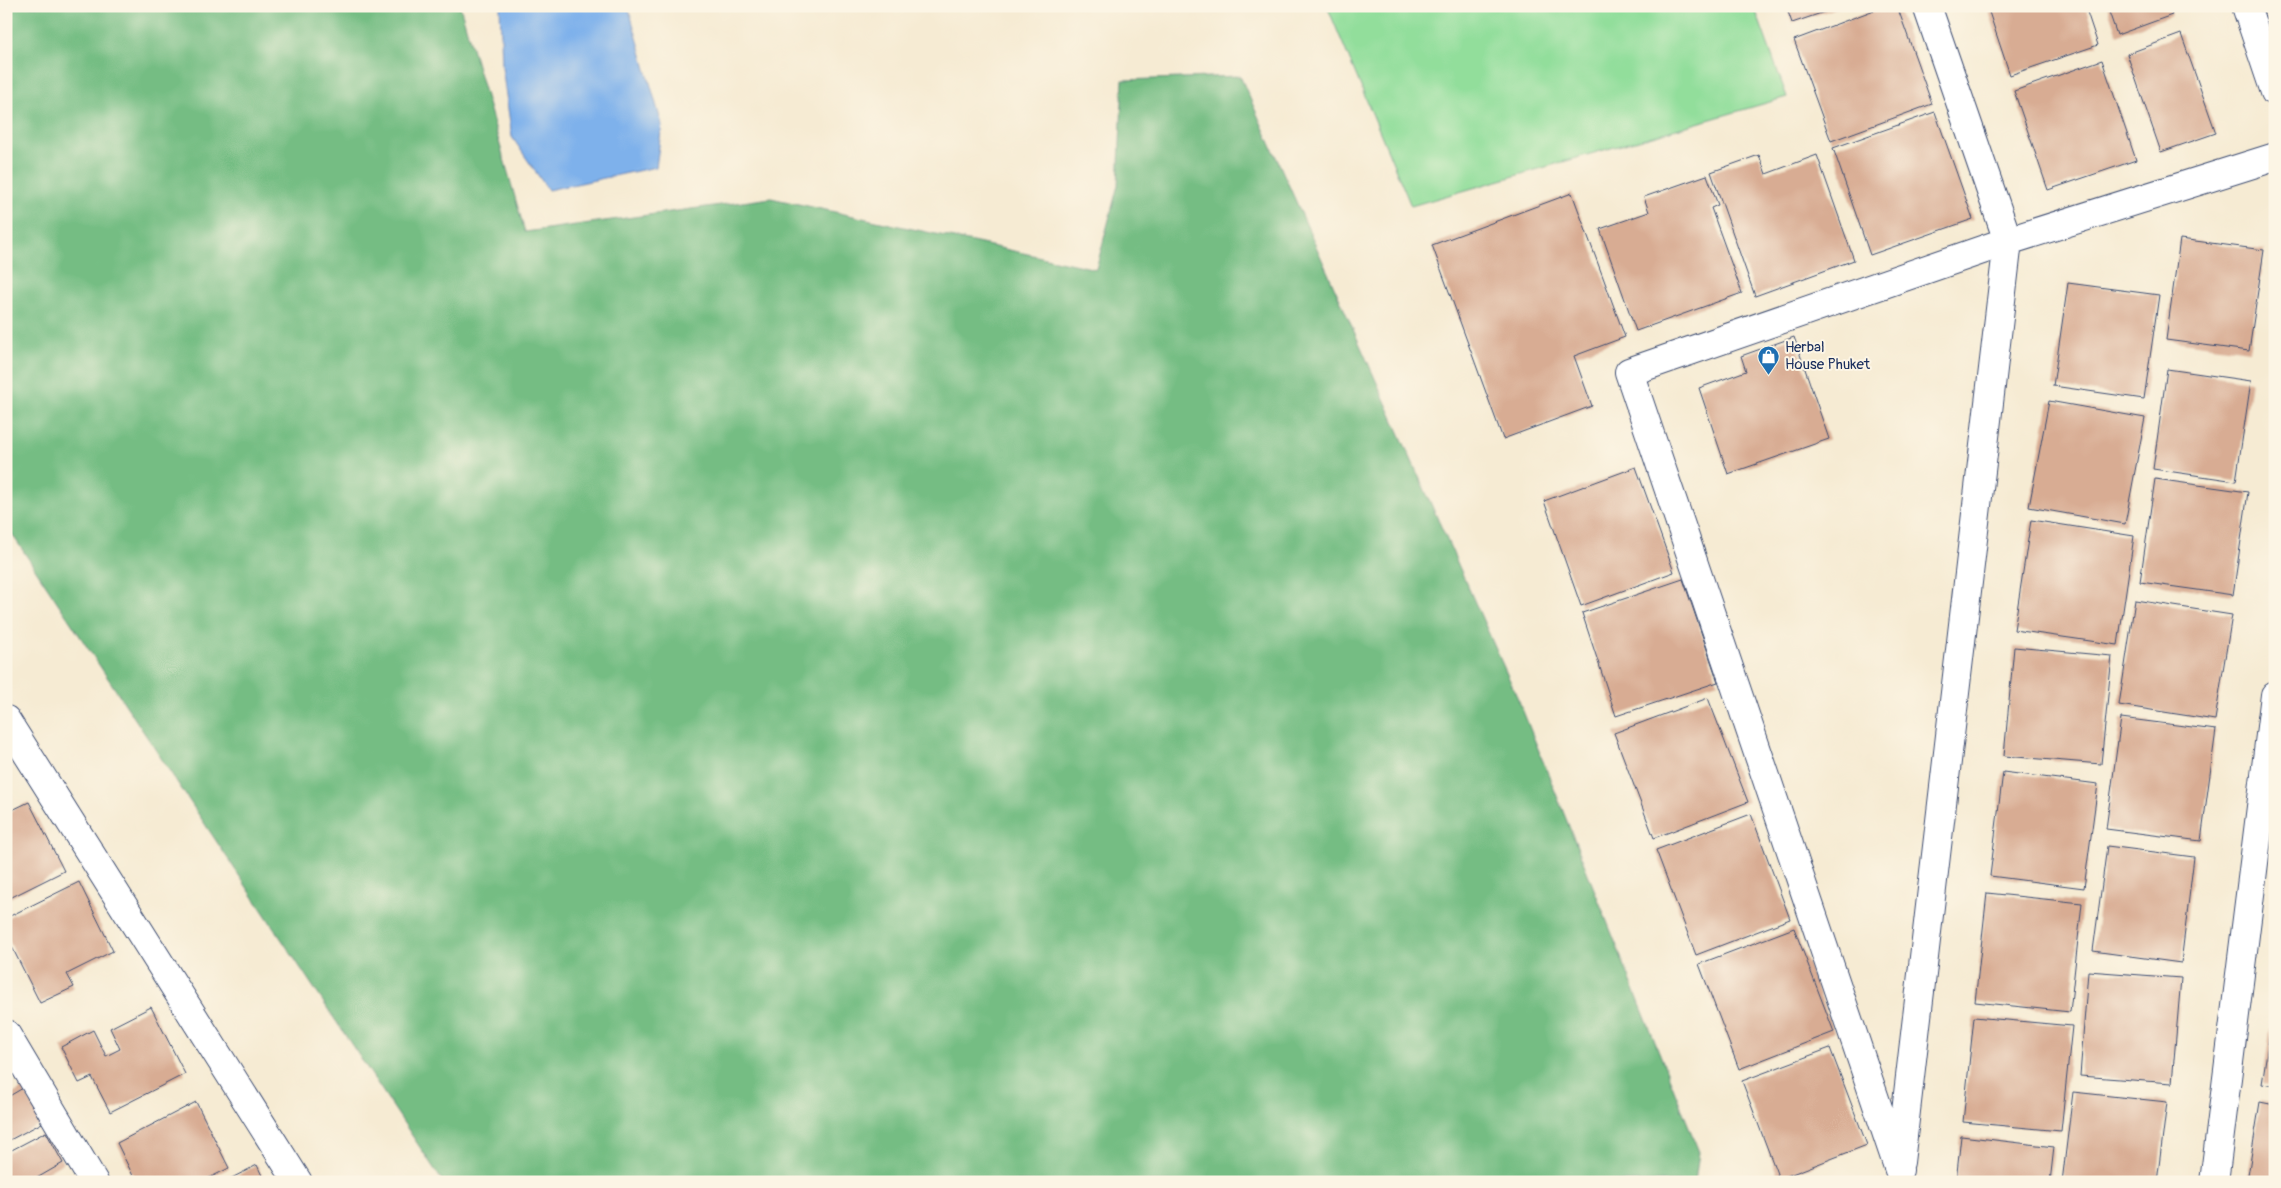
<svg xmlns="http://www.w3.org/2000/svg" width="2281" height="1188" font-family="Pangolin,sans-serif">
<style>
.green{fill:#92de9b;stroke:#56867c}
.forest{fill:#75bd83;stroke:#487670}
.water{fill:#7eb1eb;stroke:#4c70a4}
.building{fill:#d8ac93}
.lines{fill:none;stroke-linecap:round;stroke-linejoin:round}
.minor-casing{stroke:#3c4b70;stroke-width:30}
.minor{stroke:#fff;stroke-width:28}
.labels{text-anchor:middle;stroke-width:4;stroke-linejoin:round;paint-order:stroke}
.poi-label{font-size:15px;fill:#1b2f5e;stroke:#fcf5e5;text-anchor:start}
</style>
<rect width="100%" height="100%" fill="#fcf5e5"/>
<filter id="ink" filterUnits="userSpaceOnUse"><feTurbulence type="fractalNoise" baseFrequency=".02" numOctaves="2"/><feDisplacementMap in="SourceGraphic" scale="10" xChannelSelector="R" yChannelSelector="G"/><feConvolveMatrix kernelMatrix="1 2 1 2 8 2 1 2 1" color-interpolation-filters="sRGB"/></filter>
<filter id="wash" filterUnits="userSpaceOnUse"><feTurbulence type="fractalNoise" baseFrequency=".0096" numOctaves="4" result="noise"/><feDisplacementMap in="SourceGraphic" scale="20" xChannelSelector="R" yChannelSelector="G"/><feGaussianBlur stdDeviation="1.12" result="paint"/><feColorMatrix in="noise" values="0 0 0 0 0 0 0 0 0 0 0 0 0 0 0 0 0 1.4 0 .05"/><feComposite in="paint" operator="in"/></filter>
<g filter="url(#wash)">
<rect width="100%" height="100%" fill="#f6ebd3"/>
<path class="green" d="M 1327,6 L 1754,6 L 1787,97 L 1411,206 Z"/>
<path class="forest" d="M 6,6 L 460,6 L 525,232 L 771,198 L 1096,269 L 1118,185 L 1123,80 L 1240,76 L 1519,701 L 1699,1152 L 1695,1182 L 443,1182 L 6,525 Z"/>
<path class="water" d="M 500,6 L 628,6 L 662,125 L 656,167 L 548,190 L 512,137 L 502,67 Z"/>
<g id="blocks">
<path class="building" d="M 1786,6 L 1839,6 L 1839,7 L 1792,23 Z
M 1885,6 L 1897,6 L 1932,104 L 1831,141 L 1794,40 Z
M 1987,6 L 2085,6 L 2098,45 L 2010,75 Z
M 2107,6 L 2168,6 L 2172,15 L 2117,35 Z
M 2181,34 L 2216,133 L 2161,152 L 2127,54 Z
M 2102,60 L 2136,160 L 2048,190 L 2014,91 Z
M 1935,112 L 1973,219 L 1870,255 L 1833,148 Z
M 1759,155 L 1766,174 L 1817,155 L 1854,260 L 1755,296 L 1711,172 Z
M 1707,175 L 1718,205 L 1711,208 L 1742,293 L 1636,331 L 1600,229 L 1649,212 L 1644,197 Z
M 1572,193 L 1625,337 L 1574,356 L 1592,406 L 1503,439 L 1432,245 Z
M 2180,239 L 2264,250 L 2249,351 L 2166,340 Z
M 2068,283 L 2159,295 L 2144,399 L 2053,386 Z
M 1794,337 L 1829,439 L 1728,474 L 1699,388 L 1746,371 L 1741,356 Z
M 2167,369 L 2251,381 L 2236,481 L 2153,469 Z
M 2049,401 L 2145,418 L 2125,524 L 2029,507 Z
M 1636,467 L 1674,572 L 1581,606 L 1544,501 Z
M 2155,479 L 2248,492 L 2233,595 L 2140,582 Z
M 2031,520 L 2134,536 L 2118,645 L 2014,630 Z
M 1683,579 L 1718,682 L 1616,716 L 1582,613 Z
M 2135,600 L 2232,615 L 2215,720 L 2119,705 Z
M 2014,647 L 2112,656 L 2101,764 L 2004,756 Z
M 1708,698 L 1748,802 L 1654,838 L 1614,733 Z
M 2121,718 L 2216,730 L 2201,841 L 2106,829 Z
M 2003,772 L 2098,784 L 2084,888 L 1990,876 Z
M 29,802 L 64,871 L 6,900 L 6,813 Z
M 1751,814 L 1790,919 L 1696,955 L 1656,850 Z
M 2107,846 L 2194,857 L 2181,963 L 2093,951 Z
M 79,882 L 113,951 L 67,974 L 74,987 L 40,1003 L 6,935 L 6,918 Z
M 1987,893 L 2082,903 L 2070,1012 L 1975,1002 Z
M 1794,928 L 1834,1032 L 1739,1069 L 1699,964 Z
M 2088,971 L 2181,978 L 2172,1083 L 2080,1076 Z
M 2274,1006 L 2275,1006 L 2275,1086 L 2262,1084 Z
M 151,1007 L 185,1074 L 110,1112 L 92,1077 L 79,1083 L 61,1047 L 93,1030 L 106,1056 L 120,1049 L 110,1028 Z
M 1974,1017 L 2072,1026 L 2061,1131 L 1963,1122 Z
M 1830,1048 L 1867,1145 L 1779,1179 L 1742,1081 Z
M 23,1088 L 42,1123 L 6,1142 L 6,1098 Z
M 2073,1092 L 2167,1102 L 2157,1182 L 2062,1182 Z
M 196,1102 L 229,1168 L 201,1182 L 136,1182 L 117,1143 Z
M 2260,1102 L 2275,1105 L 2275,1182 L 2247,1182 Z
M 46,1132 L 63,1163 L 30,1182 L 6,1182 L 6,1153 Z
M 1961,1136 L 2054,1147 L 2050,1182 L 1956,1182 Z
M 257,1165 L 265,1182 L 224,1182 Z"/>
</g>
</g>
<g filter="url(#ink)">
<use href="#blocks" fill-opacity="0" stroke="#3c4b70" stroke-width="1"/>
<g class="lines">
<defs>
<path id="minor" d="M 2246,6 L 2275,92
M 6,720 L 298,1182
M 6,1034 L 94,1182
M 1900,1162 L 2008,241 L 1927,6
M 1899,1170 L 1629,372 L 2008,241 L 2275,157
M 2214,1182 L 2275,695"/>
</defs>
<use href="#minor" class="minor-casing"/>
<use href="#minor" class="minor"/>
</g>
</g>
<defs>
<symbol id="shop-pin" viewBox="-11 -11 22 30"><path d="M0 17L-7.5 6A9.5 9.5 0 1 1 7.5 6Z" fill="#1f6fb2" stroke="#fcf5e5"/><path d="M-5-2.5h2.3a2.7 3.5 0 0 1 5.4 0H5L5.5 6h-11ZM-1.5-2.5h3a1.5 2.3 0 0 0-3 0Z" fill="#fff"/></symbol>
</defs>
<g fill-rule="evenodd">
<use href="#shop-pin" x="1756" y="344" width="25" height="34"/>
</g>
<g class="labels">
<g class="poi-label">
<text x="1785" y="352">Herbal<tspan x="1785" dy="17">House Phuket</tspan></text>
</g>
</g>
<rect width="2281" height="1188" fill="none" stroke="#fcf5e5" stroke-width="25"/>
</svg>
